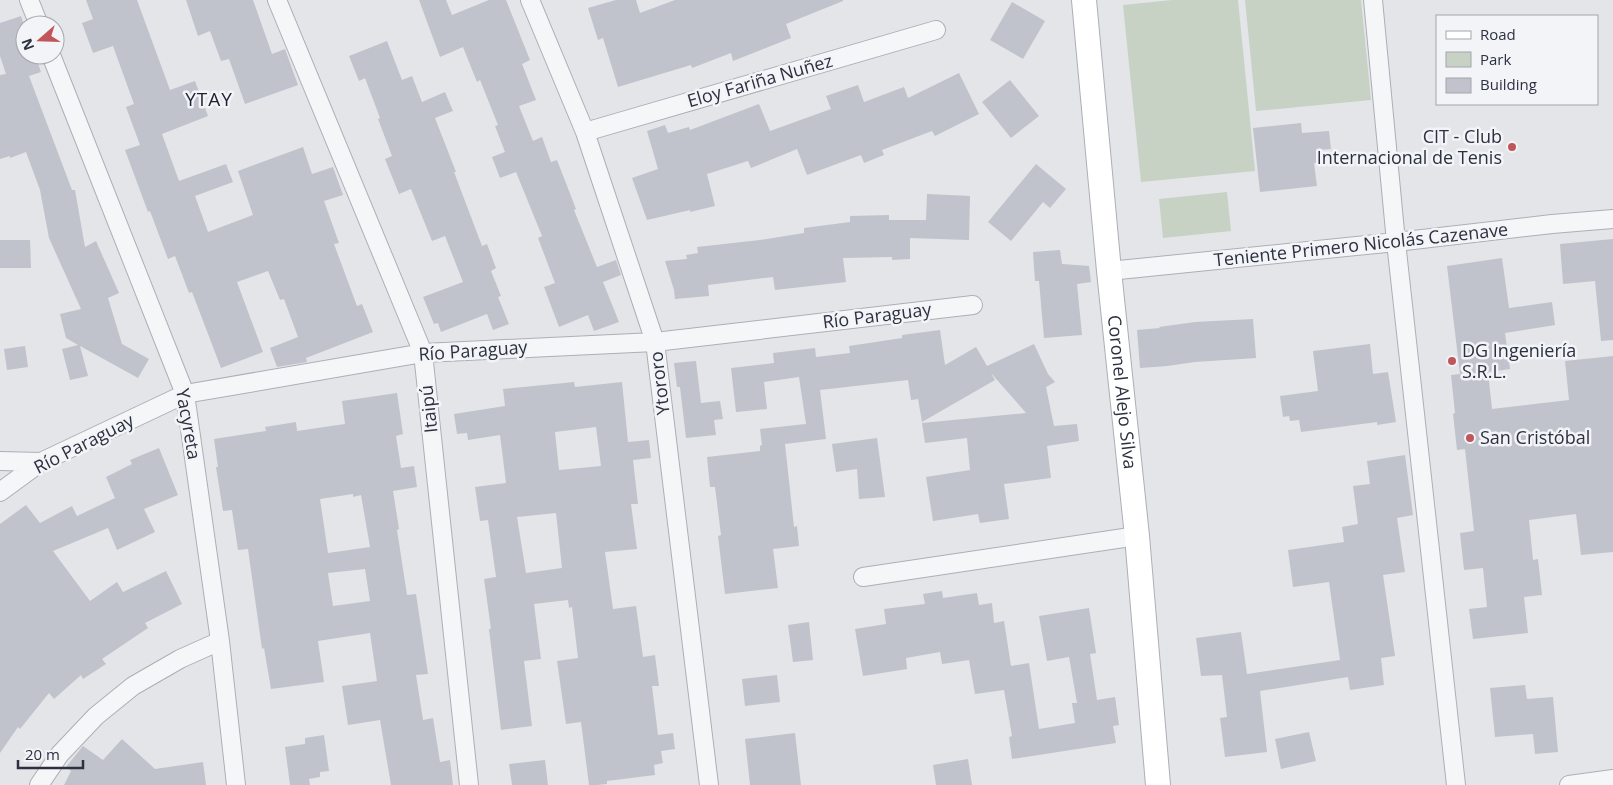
<svg xmlns="http://www.w3.org/2000/svg" width="1613" height="785" font-family="'Open Sans',sans-serif">
<style>
.green{fill:#c7d2c5}
.building{fill:#c0c3cc;fill-rule:evenodd}
.lines{fill:none;stroke-linecap:round;stroke-linejoin:round}
.street-casing{stroke:#acafb6;stroke-width:20}
.secondary-casing{stroke:#acafb6;stroke-width:26}
.street{stroke:#f5f6f8;stroke-width:18}
.secondary{stroke:#fff;stroke-width:24}
.poi-dot{fill:#c0565a;stroke:#f2f4f7;stroke-width:2}
.labels{text-anchor:middle;stroke-width:5;stroke-linejoin:round;paint-order:stroke}
.street-label{font-size:18px;fill:#2c3140;stroke:#f2f4f7}
.poi-label{font-size:18px;fill:#2c3140;stroke:#f2f4f7;text-anchor:start}
.neighbourhood-label{font-size:19px;letter-spacing:1px;fill:#1e2231;stroke:#f2f4f7}
</style>
<rect width="100%" height="100%" fill="#e3e5e9"/>
<path class="green" d="M 1172,0 L 1238,0 L 1255,171 L 1141,182 L 1123,5 Z
M 1245,0 L 1361,0 L 1371,100 L 1256,111 Z
M 1227,192 L 1231,231 L 1163,238 L 1159,199 Z"/>
<path class="building" d="M 86,0 L 137,0 L 170,90 L 195,81 L 208,116 L 162,134 L 179,181 L 226,164 L 233,182 L 195,196 L 208,232 L 253,215 L 238,171 L 303,147 L 312,174 L 333,167 L 343,195 L 324,201 L 339,243 L 334,244 L 357,306 L 362,304 L 373,332 L 306,358 L 307,362 L 277,367 L 270,348 L 298,337 L 284,299 L 280,300 L 268,271 L 237,282 L 263,352 L 221,368 L 192,292 L 189,293 L 175,256 L 168,259 L 150,211 L 148,212 L 125,150 L 140,145 L 126,107 L 134,104 L 113,46 L 93,53 L 82,23 L 93,19 Z
M 186,0 L 253,0 L 272,54 L 285,49 L 298,85 L 245,104 L 229,59 L 221,61 L 210,31 L 198,36 Z
M 419,0 L 446,0 L 452,15 L 489,0 L 506,0 L 530,60 L 522,64 L 536,100 L 519,106 L 533,141 L 542,137 L 551,162 L 557,160 L 576,209 L 574,210 L 597,267 L 616,260 L 621,275 L 603,282 L 619,322 L 594,331 L 588,315 L 559,327 L 544,287 L 555,283 L 538,238 L 542,236 L 516,172 L 500,178 L 492,157 L 505,152 L 495,126 L 498,125 L 480,80 L 477,82 L 463,47 L 440,57 Z
M 616,0 L 636,0 L 640,13 L 675,0 L 843,0 L 843,1 L 786,24 L 791,38 L 733,61 L 731,53 L 692,68 L 691,65 L 618,87 L 603,38 L 598,40 L 588,8 Z
M 1012,2 L 1045,21 L 1023,59 L 990,40 Z
M 21,16 L 25,28 L 25,55 L 35,55 L 41,72 L 29,76 L 72,190 L 75,190 L 85,247 L 96,241 L 119,293 L 108,298 L 122,344 L 149,359 L 138,378 L 80,346 L 88,376 L 70,380 L 62,349 L 78,345 L 66,338 L 60,314 L 81,309 L 49,238 L 40,190 L 26,152 L 10,158 L 10,156 L 0,159 L 0,75 L 6,74 L 0,56 L 0,23 Z
M 387,41 L 402,80 L 412,76 L 422,102 L 445,92 L 453,111 L 435,118 L 456,172 L 454,172 L 482,246 L 487,244 L 496,268 L 491,271 L 501,296 L 498,297 L 509,324 L 493,330 L 487,314 L 441,332 L 438,323 L 434,324 L 423,297 L 463,282 L 445,236 L 432,241 L 411,189 L 399,194 L 385,159 L 392,156 L 378,119 L 380,118 L 365,78 L 359,81 L 349,56 Z
M 959,73 L 979,114 L 935,136 L 932,131 L 882,150 L 884,155 L 864,163 L 861,155 L 807,175 L 797,149 L 751,168 L 748,161 L 707,174 L 715,206 L 690,212 L 690,210 L 647,220 L 632,178 L 658,169 L 647,131 L 665,125 L 668,133 L 689,127 L 690,130 L 759,104 L 770,131 L 831,109 L 826,96 L 858,85 L 864,102 L 904,87 L 908,98 Z
M 1010,80 L 1039,116 L 1011,138 L 982,102 Z
M 1301,123 L 1302,133 L 1329,131 L 1331,149 L 1319,150 L 1321,163 L 1314,163 L 1317,186 L 1260,192 L 1253,128 Z
M 1036,164 L 1066,189 L 1050,208 L 1043,202 L 1011,241 L 988,222 Z
M 927,194 L 970,196 L 969,240 L 910,238 L 910,259 L 892,260 L 892,257 L 843,258 L 846,282 L 775,290 L 773,277 L 708,285 L 709,296 L 675,299 L 674,290 L 665,261 L 687,259 L 686,255 L 698,253 L 697,247 L 760,240 L 804,233 L 804,228 L 850,222 L 850,216 L 889,215 L 889,220 L 926,220 Z
M 1613,239 L 1613,340 L 1601,341 L 1595,281 L 1563,284 L 1560,244 Z
M 0,240 L 30,240 L 31,268 L 0,268 Z
M 1060,250 L 1062,264 L 1089,266 L 1091,282 L 1077,284 L 1082,335 L 1044,338 L 1039,281 L 1035,281 L 1033,252 Z
M 1502,258 L 1509,308 L 1552,302 L 1555,325 L 1505,333 L 1510,369 L 1488,372 L 1492,409 L 1569,400 L 1565,361 L 1613,356 L 1613,552 L 1581,555 L 1576,514 L 1529,520 L 1533,560 L 1538,559 L 1542,595 L 1524,597 L 1528,633 L 1473,639 L 1469,609 L 1487,607 L 1483,568 L 1464,570 L 1460,533 L 1474,531 L 1465,449 L 1457,450 L 1453,414 L 1455,413 L 1451,375 L 1460,374 L 1447,266 Z
M 1253,319 L 1256,358 L 1195,362 L 1167,366 L 1140,368 L 1137,330 L 1160,328 L 1159,327 L 1195,322 Z
M 940,330 L 945,365 L 976,347 L 987,366 L 1034,344 L 1048,374 L 1055,382 L 1046,387 L 1054,426 L 1077,424 L 1079,441 L 1047,446 L 1051,478 L 1004,484 L 1009,519 L 980,523 L 978,514 L 933,521 L 926,477 L 970,470 L 967,438 L 925,443 L 922,423 L 1026,413 L 991,373 L 995,380 L 922,422 L 918,399 L 911,400 L 908,380 L 820,390 L 826,439 L 785,444 L 794,527 L 797,526 L 799,546 L 773,549 L 778,588 L 725,594 L 718,536 L 721,535 L 715,487 L 710,487 L 707,457 L 760,451 L 760,446 L 762,445 L 760,429 L 806,424 L 799,377 L 764,382 L 767,409 L 736,412 L 731,368 L 774,363 L 773,353 L 815,348 L 816,357 L 850,353 L 849,346 L 902,338 L 902,335 Z
M 1370,344 L 1373,374 L 1388,372 L 1396,422 L 1377,425 L 1377,422 L 1301,432 L 1299,420 L 1290,421 L 1289,416 L 1283,417 L 1280,396 L 1318,391 L 1313,351 Z
M 25,346 L 28,367 L 7,370 L 4,349 Z
M 696,361 L 701,403 L 720,401 L 723,419 L 714,420 L 716,435 L 686,438 L 680,387 L 677,387 L 674,363 Z
M 574,382 L 575,387 L 622,382 L 628,442 L 649,440 L 651,458 L 633,460 L 638,504 L 631,504 L 637,549 L 605,552 L 613,609 L 636,606 L 643,657 L 655,655 L 659,686 L 652,686 L 658,735 L 673,733 L 675,749 L 661,751 L 663,763 L 654,765 L 655,775 L 607,781 L 607,784 L 597,785 L 589,785 L 581,722 L 566,724 L 557,661 L 578,658 L 572,607 L 569,608 L 568,600 L 534,604 L 541,659 L 524,661 L 532,726 L 501,730 L 489,629 L 491,629 L 484,579 L 496,577 L 488,520 L 480,521 L 475,487 L 506,483 L 500,435 L 468,440 L 467,433 L 457,434 L 454,414 L 505,406 L 503,389 ZM 596,427 L 601,466 L 559,470 L 555,432 ZM 556,513 L 562,568 L 526,573 L 517,517 Z
M 397,393 L 403,434 L 396,436 L 401,468 L 414,466 L 417,487 L 393,491 L 399,529 L 397,530 L 407,595 L 416,594 L 428,674 L 416,675 L 423,720 L 433,718 L 440,762 L 450,760 L 453,785 L 391,785 L 380,720 L 348,725 L 342,686 L 377,681 L 370,633 L 318,641 L 324,682 L 271,689 L 264,648 L 262,649 L 248,549 L 238,550 L 232,510 L 223,511 L 216,467 L 218,467 L 214,439 L 266,431 L 265,427 L 296,422 L 297,431 L 345,424 L 342,401 ZM 353,494 L 353,497 L 361,495 L 370,547 L 328,553 L 320,499 ZM 365,569 L 370,601 L 333,606 L 328,573 Z
M 877,438 L 885,497 L 859,499 L 857,469 L 836,472 L 832,444 Z
M 159,448 L 178,495 L 144,509 L 155,532 L 117,550 L 108,528 L 53,551 L 90,601 L 117,582 L 123,592 L 166,571 L 182,604 L 145,623 L 148,628 L 102,659 L 106,664 L 83,679 L 81,675 L 54,699 L 49,693 L 20,729 L 18,727 L 0,753 L 0,524 L 26,505 L 40,523 L 72,506 L 77,516 L 115,498 L 106,477 L 132,464 L 130,460 Z
M 1405,455 L 1413,515 L 1397,518 L 1405,572 L 1383,575 L 1395,656 L 1381,658 L 1384,685 L 1350,690 L 1348,677 L 1260,691 L 1267,752 L 1225,757 L 1220,718 L 1227,717 L 1222,675 L 1201,676 L 1196,638 L 1241,632 L 1247,674 L 1340,660 L 1329,582 L 1293,587 L 1288,550 L 1344,542 L 1342,527 L 1358,524 L 1353,486 L 1370,484 L 1367,461 Z
M 942,591 L 943,598 L 977,593 L 979,605 L 992,603 L 994,623 L 1004,621 L 1011,666 L 1029,663 L 1039,729 L 1075,723 L 1072,703 L 1077,703 L 1069,657 L 1047,661 L 1039,616 L 1089,608 L 1096,653 L 1090,654 L 1097,700 L 1115,697 L 1119,725 L 1113,726 L 1116,743 L 1012,759 L 1009,737 L 1012,736 L 1004,690 L 975,694 L 969,660 L 942,664 L 940,652 L 906,658 L 907,669 L 863,676 L 855,629 L 886,624 L 884,609 L 925,604 L 923,594 Z
M 809,622 L 813,660 L 793,662 L 788,625 Z
M 777,675 L 780,702 L 745,706 L 742,679 Z
M 1525,685 L 1527,699 L 1553,697 L 1558,752 L 1535,754 L 1533,734 L 1495,737 L 1490,688 Z
M 1309,732 L 1316,761 L 1281,769 L 1275,739 Z
M 795,733 L 801,785 L 750,785 L 745,739 Z
M 324,735 L 329,771 L 320,772 L 320,777 L 309,779 L 310,785 L 290,785 L 285,747 L 305,744 L 305,738 Z
M 122,739 L 155,769 L 203,762 L 206,785 L 64,785 L 71,771 L 66,767 L 83,746 L 103,760 Z
M 968,759 L 972,785 L 936,785 L 933,765 Z
M 545,760 L 548,785 L 512,785 L 509,764 Z"/>
<g class="lines">
<defs>
<path id="street" d="M 29,0 L 39,25
M 277,0 L 423,353 L 469,785
M 530,0 L 585,132 L 655,342 L 709,785
M 1373,0 L 1396,242 L 1456,785
M 51,55 L 185,394 L 220,641 L 236,785
M 585,132 L 936,30
M 1109,271 L 1396,242 L 1552,224 L 1613,219
M 0,461 L 41,462
M 0,492 L 41,462 L 185,394 L 423,353 L 655,342 L 973,305
M 863,577 L 1137,536
M 39,785 L 60,754 L 96,716 L 133,686 L 180,659 L 220,641
M 1569,785 L 1613,779"/>
<g id="secondary">
<path id="s1" d="M 1084,0 L 1109,271 L 1137,536 L 1158,785"/>
</g>
</defs>
<use href="#street" class="street-casing"/>
<use href="#secondary" class="secondary-casing"/>
<use href="#street" class="street"/>
<use href="#secondary" class="secondary"/>
</g>
<g class="poi-dot">
<circle cx="1512" cy="147" r="5"/>
<circle cx="1452" cy="361" r="5"/>
<circle cx="1470" cy="438" r="5"/>
</g>
<g class="labels">
<g class="street-label">
<text transform="translate(760 81) rotate(-16)" y="6">Eloy Fariña Nuñez</text>
<text transform="translate(1361 245) rotate(-6)" y="6">Teniente Primero Nicolás Cazenave</text>
<text transform="translate(877 316) rotate(-7)" y="6">Río Paraguay</text>
<text transform="translate(473 351) rotate(-4)" y="6">Río Paraguay</text>
<text transform="translate(660 383) rotate(-97)" y="6">Ytororo</text>
<text dy="6" stroke="none"><textPath href="#s1" startOffset="394">Coronel Alejo Silva</textPath></text>
<text transform="translate(429 409) rotate(-96)" y="6">Itaipú</text>
<text transform="translate(188 424) rotate(80)" y="6">Yacyreta</text>
<text transform="translate(84 444) rotate(-27)" y="6">Río Paraguay</text>
</g>
<g class="poi-label">
<text x="1502" y="143" text-anchor="end">CIT - Club<tspan x="1502" dy="21">Internacional de Tenis</tspan></text>
<text x="1462" y="357">DG Ingeniería<tspan x="1462" dy="21">S.R.L.</tspan></text>
<text x="1480" y="444">San Cristóbal</text>
</g>
<g class="neighbourhood-label">
<text x="209" y="106">YTAY</text>
</g>
</g>
<rect x="1436" y="15" width="162" height="90" fill="#f2f4f7" stroke="#a3a6ae"/>
<rect x="1446" y="31" width="25" height="8" fill="#ffffff" stroke="#a3a6ae"/>
<text x="1480" y="40" font-size="15" fill="#2c3140">Road</text>
<rect x="1446" y="52" width="25" height="15" fill="#c7d2c5" stroke="#a3a6ae"/>
<text x="1480" y="65" font-size="15" fill="#2c3140">Park</text>
<rect x="1446" y="78" width="25" height="15" fill="#c0c3cc" stroke="#a3a6ae"/>
<text x="1480" y="90" font-size="15" fill="#2c3140">Building</text>
<g transform="translate(40 40) rotate(250)"><circle r="24" fill="#f2f4f7" stroke="#a3a6ae"/>
<path d="M0-4L9 19L0 12L-9 19Z" fill="#c0565a"/>
<text y="-8" font-size="14" font-weight="bold" text-anchor="middle" fill="#2c3140">N</text>
</g>
<path d="M18 760v8h65v-8" fill="none" stroke="#2c3140" stroke-width="2.5"/>
<text x="25" y="760" font-size="15" fill="#2c3140" stroke="#f2f4f7" stroke-width="4" paint-order="stroke">20 m</text>
</svg>
